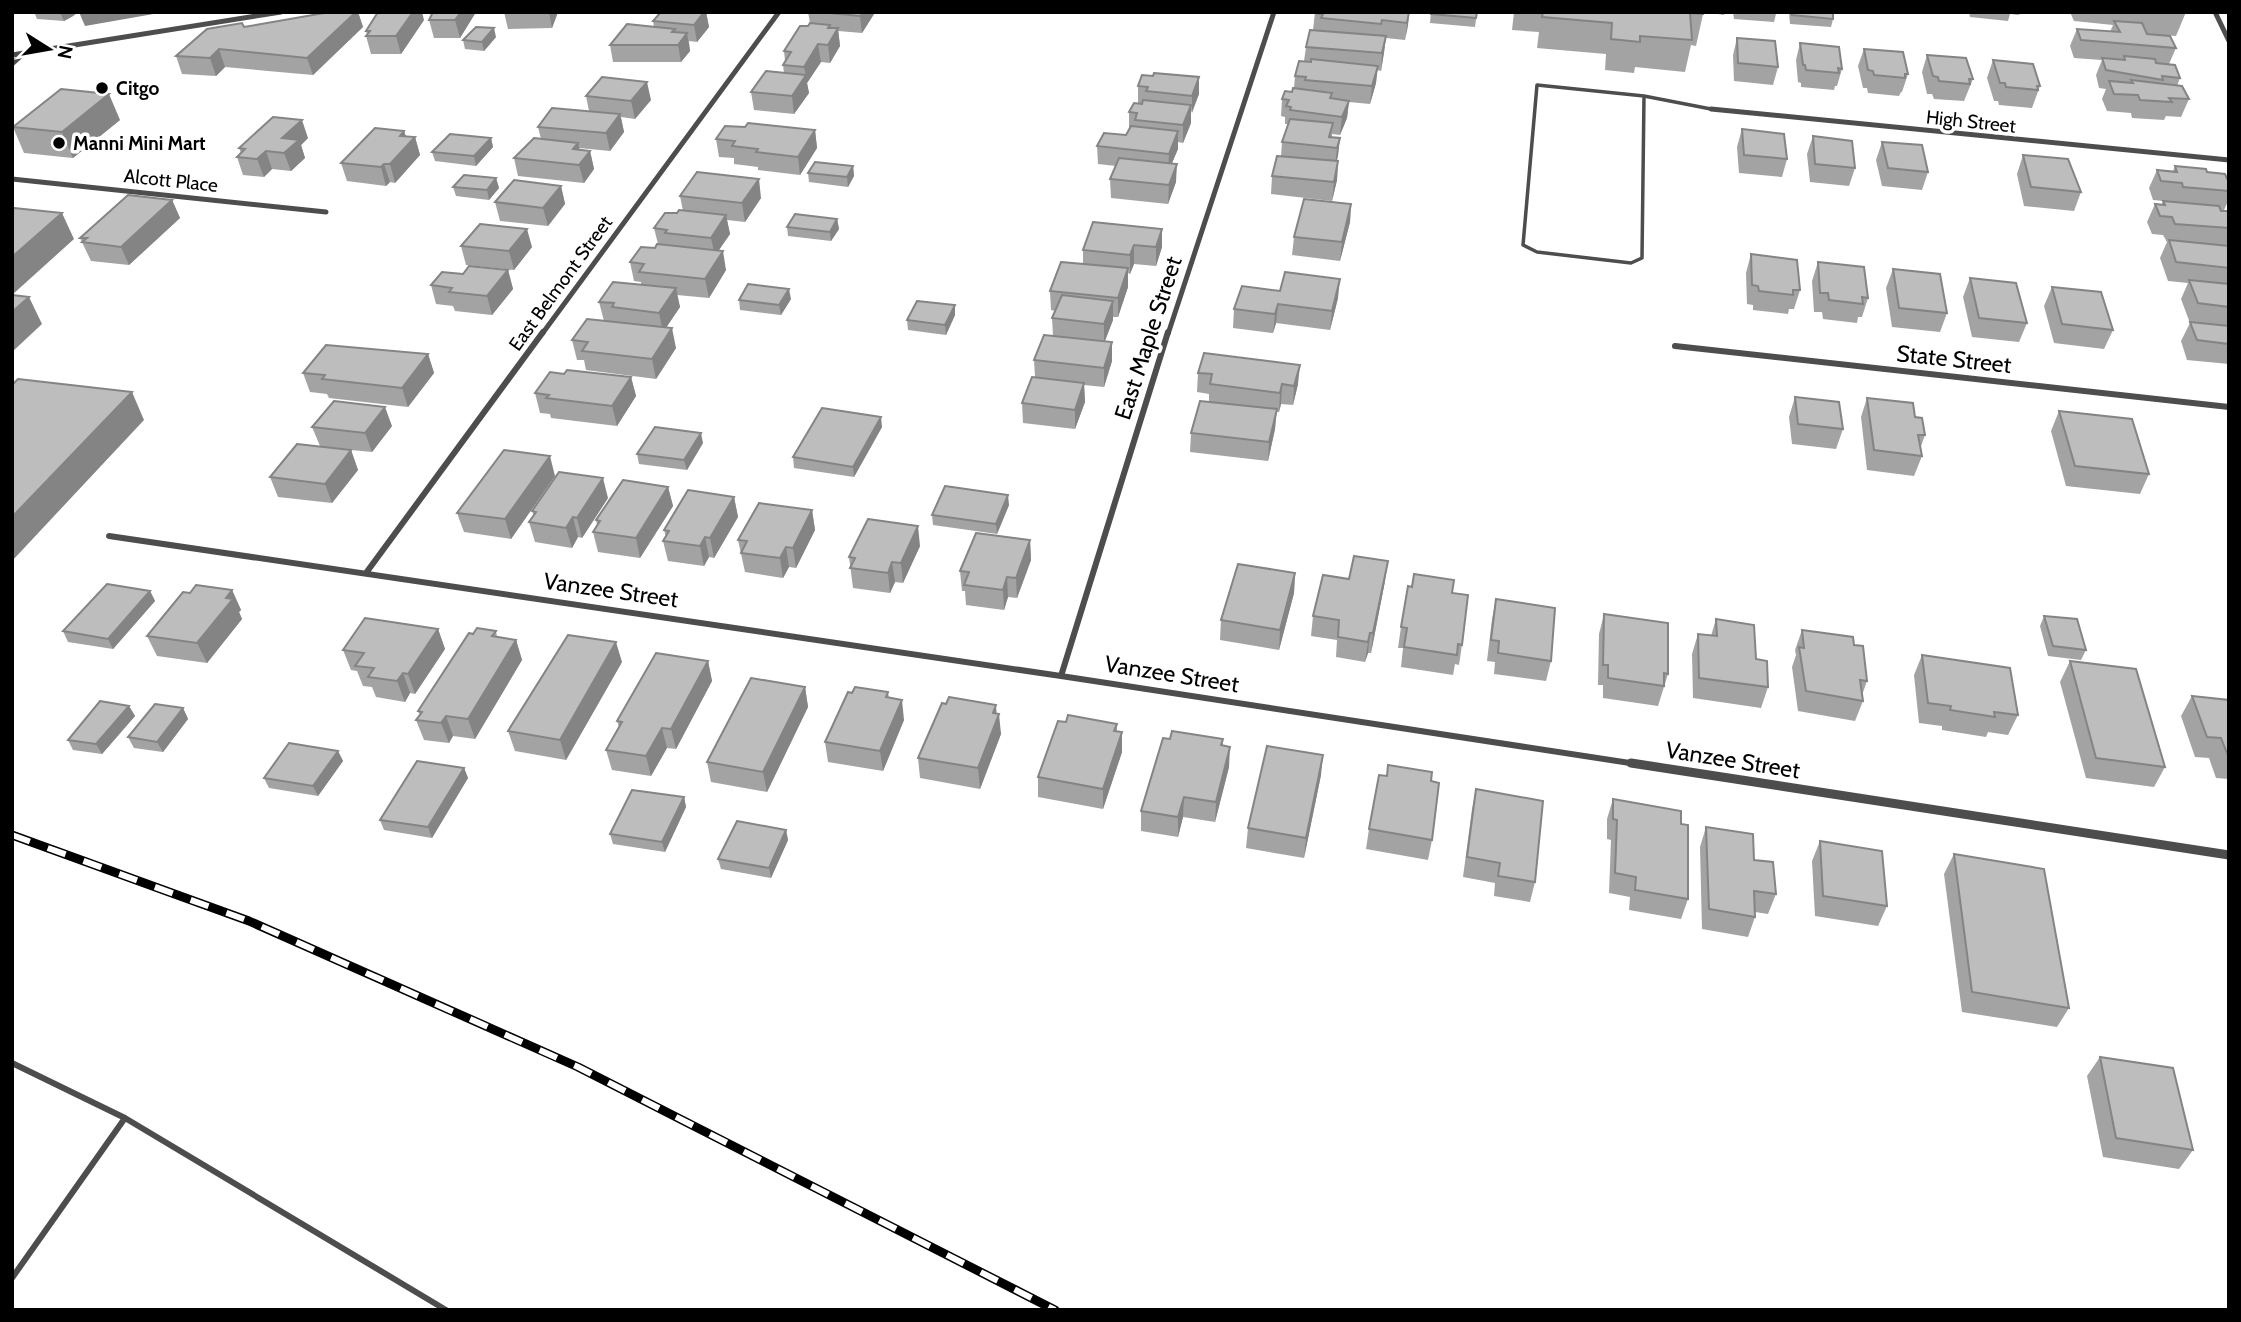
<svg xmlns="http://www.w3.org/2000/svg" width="2241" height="1322" font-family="Cabin,sans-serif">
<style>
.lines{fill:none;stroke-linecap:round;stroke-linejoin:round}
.service-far1{stroke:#4d4d4d;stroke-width:3.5}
.service{stroke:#4d4d4d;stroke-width:6}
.minor-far2{stroke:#4d4d4d;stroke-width:5}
.minor-far1{stroke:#4d4d4d;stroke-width:6}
.minor{stroke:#4d4d4d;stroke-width:9}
.rail-casing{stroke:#000;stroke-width:9}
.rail{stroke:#fff;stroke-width:6;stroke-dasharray:19;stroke-linecap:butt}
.wall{fill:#a3a3a3}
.shaded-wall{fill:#848484}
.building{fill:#bdbdbd;stroke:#848484;stroke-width:2}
.poi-dot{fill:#000;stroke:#fff;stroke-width:2.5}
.labels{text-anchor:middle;stroke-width:7;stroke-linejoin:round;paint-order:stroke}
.far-poi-label{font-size:19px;font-weight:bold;fill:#000;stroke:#fff;text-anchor:start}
.far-street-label{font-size:19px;fill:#000;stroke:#fff}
.street-label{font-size:23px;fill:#000;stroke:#fff}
</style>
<rect width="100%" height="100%" fill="#fff"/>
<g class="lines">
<path class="service-far1" d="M 1537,85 L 1644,96 L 1642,258 L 1631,263 L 1537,252 L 1523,245 Z
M 1644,96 L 1711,109"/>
<path class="service" d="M 12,1063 L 125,1118 L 446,1310
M 12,1278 L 125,1118"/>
<path class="minor-far2" d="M 2215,12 L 2229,41
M 12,55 L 281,12
M 12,64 L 22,55
M 1711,109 L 2229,160
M 12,179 L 326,212
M 542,334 L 779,12
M 1168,334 L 1274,12"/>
<path class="minor-far1" d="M 1675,346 L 2229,407
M 109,536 L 1061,676 L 1643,765
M 366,573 L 543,332
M 1061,676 L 1168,332"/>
<path class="minor" d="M 1631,763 L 2229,855"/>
<defs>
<path id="rail" d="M 12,835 L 249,921 L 578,1067 L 1055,1310"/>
</defs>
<use href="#rail" class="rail-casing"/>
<use href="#rail" class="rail"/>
</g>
<path class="wall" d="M 34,12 L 78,12 L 73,16 L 64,21 L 37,19 Z
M 330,12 L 358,12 L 363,27 L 313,75 L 225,67 L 216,76 L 182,74 L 176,56 L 244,27 Z
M 476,12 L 460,38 L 434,38 L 429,20 Z
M 504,12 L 558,12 L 552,28 L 508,29 Z
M 661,12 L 706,12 L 709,27 L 697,42 L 689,41 L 690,51 L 681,62 L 613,62 L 610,45 L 654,27 L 653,21 Z
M 808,12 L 874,12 L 874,14 L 862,33 L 838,31 L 840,46 L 830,63 L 821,62 L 807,83 L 809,93 L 794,114 L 754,110 L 751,92 L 784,73 L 783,65 L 785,61 L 784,51 L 810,23 Z
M 1315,12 L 1409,12 L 1405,40 L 1386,38 L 1381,71 L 1377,70 L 1376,83 L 1370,104 L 1349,102 L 1347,118 L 1340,135 L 1332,134 L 1332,137 L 1340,138 L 1337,161 L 1338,161 L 1337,180 L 1332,201 L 1271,194 L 1272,176 L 1281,156 L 1282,142 L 1288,124 L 1285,124 L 1285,117 L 1281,116 L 1282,99 L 1292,92 L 1294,88 L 1295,76 L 1304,61 L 1306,47 L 1313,30 Z
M 1431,12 L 1477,12 L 1475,27 L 1430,23 Z
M 1514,12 L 1703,12 L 1703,14 L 1696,46 L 1691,45 L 1685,72 L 1635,67 L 1634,73 L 1605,70 L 1606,54 L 1537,48 L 1539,32 L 1512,30 Z
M 1704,12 L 1725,12 L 1724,15 Z
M 1733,12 L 1776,12 L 1776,14 L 1774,22 L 1734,19 Z
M 1789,12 L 1833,12 L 1833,19 L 1831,27 L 1790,24 Z
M 1969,12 L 2020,12 L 2019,15 L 2010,14 L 2008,21 L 1970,17 Z
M 2070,12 L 2186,12 L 2176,36 L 2147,34 L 2176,48 L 2169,64 L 2180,78 L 2177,86 L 2189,99 L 2181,117 L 2166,116 L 2164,120 L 2132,118 L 2131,113 L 2107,111 L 2102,99 L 2106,89 L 2099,88 L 2096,75 L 2102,60 L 2074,58 L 2070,46 L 2077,29 L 2110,32 L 2113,25 L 2074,21 Z
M 424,20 L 401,54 L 371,54 L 366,36 L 367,35 L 366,31 Z
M 496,37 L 484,51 L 465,49 L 463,40 Z
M 1737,38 L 1778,67 L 1773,85 L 1734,81 L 1733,55 Z
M 1800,43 L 1842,69 L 1837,86 L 1835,86 L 1834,90 L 1801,87 L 1801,83 L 1798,82 L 1796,60 Z
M 1864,49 L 1908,74 L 1902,92 L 1901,92 L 1899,96 L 1868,93 L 1867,88 L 1863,88 L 1858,66 Z
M 1927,55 L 1973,79 L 1964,101 L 1934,99 L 1932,94 L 1927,94 L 1922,72 Z
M 1993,60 L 2040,86 L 2032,108 L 1999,105 L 1998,101 L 1994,101 L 1987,78 Z
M 1138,86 L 1199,94 L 1191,113 L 1191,123 L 1183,143 L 1178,142 L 1178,149 L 1172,163 L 1176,182 L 1168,204 L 1111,198 L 1110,179 L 1116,166 L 1098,164 L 1097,146 L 1126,135 L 1129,130 L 1129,112 L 1138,103 Z
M 586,96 L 651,100 L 635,119 L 621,117 L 624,132 L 610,151 L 579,148 L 580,150 L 590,151 L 594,169 L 584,183 L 518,176 L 514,158 L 541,139 L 538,127 L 589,111 Z
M 120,120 L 73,158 L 24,153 L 13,127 Z
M 745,127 L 815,130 L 817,148 L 800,175 L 758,170 L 758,167 L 734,164 L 734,158 L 719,157 L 716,139 Z
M 1742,129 L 1787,159 L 1782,177 L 1739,173 L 1737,147 Z
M 404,131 L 406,136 L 415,137 L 420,155 L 395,183 L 390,182 L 386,186 L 347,181 L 341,163 Z
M 1813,136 L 1855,168 L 1849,186 L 1810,182 L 1807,154 Z
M 308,138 L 301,145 L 305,158 L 291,171 L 272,169 L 264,177 L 243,175 L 237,157 L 241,153 L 239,148 Z
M 491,138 L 493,147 L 476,166 L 435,161 L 432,152 Z
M 1882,142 L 1928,172 L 1922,190 L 1882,186 L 1876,160 Z
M 2023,155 L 2081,192 L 2074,211 L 2024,206 L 2017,174 Z
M 853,166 L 854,176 L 848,187 L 809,182 L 808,173 Z
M 2175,166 L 2207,172 L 2229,183 L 2229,199 L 2224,210 L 2221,210 L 2229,211 L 2229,364 L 2187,360 L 2181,341 L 2190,323 L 2181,299 L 2188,283 L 2168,281 L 2160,258 L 2167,242 L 2163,235 L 2152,234 L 2147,222 L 2155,204 L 2162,204 L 2163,201 L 2174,202 L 2153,200 L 2149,188 L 2157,170 L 2173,171 Z
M 496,178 L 499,188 L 489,200 L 456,196 L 453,187 Z
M 561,186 L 565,204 L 548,226 L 500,221 L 495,202 Z
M 680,196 L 761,198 L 745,222 L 727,220 L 730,234 L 718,251 L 726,270 L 709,298 L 677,295 L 680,307 L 666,328 L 676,348 L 656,379 L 586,370 L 584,360 L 577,360 L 572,340 L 604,321 L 599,302 L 641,285 L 641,282 L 634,281 L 630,262 L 655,248 L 658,244 L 654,228 L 683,211 Z
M 172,200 L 180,218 L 129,265 L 91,261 L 80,238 Z
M 1351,204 L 1350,222 L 1340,261 L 1292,255 L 1294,237 Z
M 837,219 L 839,229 L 831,241 L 788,236 L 787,227 Z
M 1162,229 L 1162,247 L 1156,266 L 1134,264 L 1130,274 L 1128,273 L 1128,287 L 1118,317 L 1113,317 L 1113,320 L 1105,341 L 1112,342 L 1112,361 L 1104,387 L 1084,385 L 1085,402 L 1075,429 L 1023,423 L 1022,403 L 1035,377 L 1034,360 L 1053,336 L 1052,318 L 1055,311 L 1051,310 L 1050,291 L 1083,264 L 1083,250 Z
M 461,246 L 532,247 L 514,270 L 466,265 Z
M 1751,254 L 1800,290 L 1794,309 L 1789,309 L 1788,314 L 1753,310 L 1753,305 L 1747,304 L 1746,273 Z
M 1818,262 L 1868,298 L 1862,317 L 1858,317 L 1857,323 L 1823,319 L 1822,312 L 1814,312 L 1812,281 Z
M 1893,269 L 1947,313 L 1940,332 L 1892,327 L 1886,288 Z
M 508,270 L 513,289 L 492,315 L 455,311 L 453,306 L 436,304 L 431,285 L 463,274 Z
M 1970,278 L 2027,323 L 2019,342 L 1972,337 L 1963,297 Z
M 2052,287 L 2113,330 L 2104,349 L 2054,343 L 2044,306 Z
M 1280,291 L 1338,298 L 1330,330 L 1276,323 L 1273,333 L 1233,328 L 1234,309 Z
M 791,299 L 781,315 L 740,310 L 739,300 Z
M 955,315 L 946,335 L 908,330 L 907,320 Z
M 428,354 L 434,373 L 408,407 L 329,398 L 327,394 L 310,392 L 303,373 Z
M 1198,373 L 1298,384 L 1293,405 L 1281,404 L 1279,412 L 1276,412 L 1275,429 L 1268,461 L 1190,452 L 1191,433 L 1209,402 L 1209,394 L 1197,392 Z
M 564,374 L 631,377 L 636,396 L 617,426 L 551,418 L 550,414 L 540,413 L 535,393 Z
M 1795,397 L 1843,429 L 1836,449 L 1792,444 L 1789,417 Z
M 1867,398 L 1915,417 L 1925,435 L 1920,449 L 1922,456 L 1914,476 L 1867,470 L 1861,417 Z
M 2059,411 L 2149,474 L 2140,494 L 2066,486 L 2051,431 Z
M 392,426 L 372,452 L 351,450 L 358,470 L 332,503 L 278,497 L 270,477 L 320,446 L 312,427 Z
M 882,427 L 854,477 L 794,468 L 793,457 Z
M 703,443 L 687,470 L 639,464 L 637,454 Z
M 555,476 L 511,539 L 464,532 L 457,513 Z
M 668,487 L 673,506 L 640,558 L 598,552 L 593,532 L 597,525 L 596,520 Z
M 734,497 L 738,517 L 714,558 L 709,557 L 704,566 L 668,561 L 663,541 L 666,537 L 664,530 Z
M 608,498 L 582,538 L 578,537 L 572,548 L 535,542 L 529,522 L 534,516 L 532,511 Z
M 1009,505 L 997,534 L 933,525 L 932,515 Z
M 812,510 L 815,530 L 796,568 L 789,567 L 783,578 L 745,572 L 738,540 Z
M 1030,540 L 1031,560 L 1017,598 L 1008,597 L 1004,610 L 966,605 L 965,591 L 962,591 L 960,571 Z
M 920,546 L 903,583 L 895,582 L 890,593 L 853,588 L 849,557 Z
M 1295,573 L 1294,593 L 1279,650 L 1220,640 L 1221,620 Z
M 1349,579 L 1385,581 L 1371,653 L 1368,653 L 1365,662 L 1336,657 L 1337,640 L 1311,636 L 1313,616 Z
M 232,590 L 241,610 L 239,612 L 242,619 L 207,663 L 157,656 L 147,636 L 190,593 Z
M 150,591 L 155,601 L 113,649 L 68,642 L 63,631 Z
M 1452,593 L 1462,645 L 1459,665 L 1455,664 L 1453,675 L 1401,667 L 1403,648 L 1398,648 L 1401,627 Z
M 1496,599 L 1551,661 L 1546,681 L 1494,674 L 1495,662 L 1487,661 L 1492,619 Z
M 1604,614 L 1668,674 L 1658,706 L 1603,698 L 1603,685 L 1598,685 L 1599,634 Z
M 2044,616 L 2086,650 L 2081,660 L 2048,656 L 2040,626 Z
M 1716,619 L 1756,659 L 1768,687 L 1761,708 L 1693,698 L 1692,654 L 1698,634 L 1711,636 Z
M 438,629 L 445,649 L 415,694 L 410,693 L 405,702 L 376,697 L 372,687 L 363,686 L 357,671 L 351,670 L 343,650 Z
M 1802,630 L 1854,645 L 1867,681 L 1862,695 L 1863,701 L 1855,721 L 1798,711 L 1792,667 L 1796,655 L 1795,650 Z
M 496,631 L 497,637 L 516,640 L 522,660 L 475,739 L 453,736 L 449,743 L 424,740 L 416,720 L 420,715 L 418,711 L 473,634 Z
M 1922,655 L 2018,715 L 2008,735 L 1988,732 L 1986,737 L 1942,730 L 1942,726 L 1919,723 L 1914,675 Z
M 708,661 L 712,681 L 676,749 L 667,748 L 651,776 L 612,770 L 606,750 L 619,727 L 617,721 Z
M 2070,661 L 2165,767 L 2154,787 L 2086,778 L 2060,682 Z
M 622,662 L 566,760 L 515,751 L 508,731 Z
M 805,687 L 808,707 L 767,792 L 711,782 L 707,762 Z
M 888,692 L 889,698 L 904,720 L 883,771 L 828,762 L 825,742 Z
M 2192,696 L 2229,700 L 2229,779 L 2216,778 L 2209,758 L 2195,757 L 2181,716 Z
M 129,706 L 135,716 L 102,754 L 73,750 L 68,740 Z
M 183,708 L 188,719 L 163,752 L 134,748 L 128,737 Z
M 996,713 L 1001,734 L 980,789 L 920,778 L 918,758 Z
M 1066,722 L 1117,724 L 1117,731 L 1122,752 L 1103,809 L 1038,797 L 1038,777 Z
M 1170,739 L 1223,739 L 1223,746 L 1229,767 L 1215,822 L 1183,817 L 1178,837 L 1141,831 L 1141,811 Z
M 338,751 L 343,761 L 318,796 L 269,788 L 264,778 Z
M 464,768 L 468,778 L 432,838 L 384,830 L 380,820 Z
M 1321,775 L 1304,858 L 1246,848 L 1248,828 Z
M 1476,789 L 1535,882 L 1530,902 L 1494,896 L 1495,883 L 1463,877 L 1472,809 Z
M 684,797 L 686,807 L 665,852 L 613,844 L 610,834 Z
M 1613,799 L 1681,824 L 1688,899 L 1681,919 L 1629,910 L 1630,897 L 1609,893 L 1611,840 L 1607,839 L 1607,819 Z
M 1706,827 L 1754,860 L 1776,894 L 1768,914 L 1755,912 L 1755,917 L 1748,937 L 1702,929 L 1700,847 Z
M 1369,829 L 1432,840 L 1428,860 L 1366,849 Z
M 786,830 L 788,840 L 771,878 L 721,869 L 718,859 Z
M 1820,841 L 1887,906 L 1878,926 L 1815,916 L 1812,861 Z
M 1954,854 L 2069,1008 L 2057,1027 L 1962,1012 L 1944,874 Z
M 2100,1057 L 2193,1150 L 2179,1169 L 2103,1157 L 2087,1076 Z"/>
<path class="shaded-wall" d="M 60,12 L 78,12 L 73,16 L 64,21 Z
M 79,12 L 165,12 L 85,26 Z
M 356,12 L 358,12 L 363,27 L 313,75 L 307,58 Z
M 413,12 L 422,12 L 424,20 L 401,54 L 396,36 Z
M 461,12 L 476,12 L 460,38 L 455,20 Z
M 549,12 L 558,12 L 552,28 Z
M 704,12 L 706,12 L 709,27 L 697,42 L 694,25 Z
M 863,12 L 874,12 L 874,14 L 862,33 L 860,16 Z
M 1409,12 L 1408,26 L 1405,40 L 1407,23 Z
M 830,25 L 831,39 L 838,28 L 840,46 L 830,63 L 828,45 L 828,28 Z
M 494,28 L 496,37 L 484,51 L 482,42 Z
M 675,29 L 678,45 L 687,33 L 690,51 L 681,62 L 678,45 L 672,32 Z
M 1386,36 L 1384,53 L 1381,71 L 1382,53 Z
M 818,44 L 821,62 L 807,83 L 809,93 L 794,114 L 792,96 L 806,76 L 804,67 Z
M 219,49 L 225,67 L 216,76 L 210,58 Z
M 1378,66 L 1376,83 L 1370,104 L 1372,86 Z
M 1199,77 L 1199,94 L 1192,113 L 1192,96 Z
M 647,82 L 651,100 L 635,119 L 631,101 Z
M 109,94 L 120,120 L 73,158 L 62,132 Z
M 1349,101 L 1347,118 L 1340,135 L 1342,117 Z
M 1191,105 L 1191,123 L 1183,143 L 1183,125 Z
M 620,114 L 624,132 L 610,151 L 606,133 Z
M 302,120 L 308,138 L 301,145 L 305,158 L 291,171 L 284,153 L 282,138 Z
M 815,130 L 817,148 L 800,175 L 798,157 Z
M 404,131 L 408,145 L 415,137 L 420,155 L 395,183 L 390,164 L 400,136 Z
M 1178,131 L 1178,149 L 1168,172 L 1169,154 Z
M 491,138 L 493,147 L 476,166 L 474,156 Z
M 1340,138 L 1338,156 L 1335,166 L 1337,148 Z
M 578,143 L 582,161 L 573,149 Z
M 266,151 L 272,169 L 264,177 L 257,159 Z
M 590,151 L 594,169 L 584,183 L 579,165 Z
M 1338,161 L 1337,180 L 1332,201 L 1334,182 Z
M 384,164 L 390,182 L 386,186 L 381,167 Z
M 1177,164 L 1176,182 L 1168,204 L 1169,185 Z
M 853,166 L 854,176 L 848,187 L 847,177 Z
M 496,178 L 499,188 L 489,200 L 487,190 Z
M 759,179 L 761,198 L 745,222 L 742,203 Z
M 561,186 L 565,204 L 548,226 L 543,208 Z
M 172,200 L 180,218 L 129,265 L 121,247 Z
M 1351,204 L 1350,222 L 1340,261 L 1342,242 Z
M 62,213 L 74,239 L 12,295 L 12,257 Z
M 726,215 L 730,234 L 715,256 L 711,238 Z
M 837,219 L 839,229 L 831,241 L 830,232 Z
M 527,229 L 532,247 L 514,270 L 509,251 Z
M 1162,229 L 1162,247 L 1156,266 L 1156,247 Z
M 1134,245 L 1134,264 L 1130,274 L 1130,255 Z
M 723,251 L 726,270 L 709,298 L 705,279 Z
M 1128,268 L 1128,287 L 1118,317 L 1118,298 Z
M 508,270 L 513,289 L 492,315 L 487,296 Z
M 1340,279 L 1338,298 L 1330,330 L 1332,311 Z
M 676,288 L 680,307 L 663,332 L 659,313 Z
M 789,289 L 791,299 L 781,315 L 779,305 Z
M 29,297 L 42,324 L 12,352 L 12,312 Z
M 1113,301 L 1113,320 L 1104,343 L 1104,324 Z
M 1278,304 L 1276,323 L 1273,333 L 1275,314 Z
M 955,305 L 955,315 L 946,335 L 945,325 Z
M 672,328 L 676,348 L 656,379 L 652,359 Z
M 1112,342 L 1112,361 L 1104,387 L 1104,368 Z
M 428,354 L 434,373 L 408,407 L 402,388 Z
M 1300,365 L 1298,384 L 1293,405 L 1294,386 Z
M 631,377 L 636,396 L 617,426 L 612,406 Z
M 1084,383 L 1085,402 L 1075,429 L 1075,410 Z
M 1282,384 L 1281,404 L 1279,412 L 1280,393 Z
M 132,392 L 144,420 L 12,561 L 12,517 Z
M 385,407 L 392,426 L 372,452 L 365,433 Z
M 1277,409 L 1275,429 L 1268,461 L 1269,442 Z
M 881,417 L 882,427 L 854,477 L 853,467 Z
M 701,433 L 703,443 L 687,470 L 684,460 Z
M 351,450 L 358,470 L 332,503 L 325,484 Z
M 550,456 L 555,476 L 511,539 L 505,519 Z
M 603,478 L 608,498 L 582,538 L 577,518 Z
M 668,487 L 673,506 L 640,558 L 636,538 Z
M 1008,495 L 1009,505 L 997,534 L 996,524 Z
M 734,497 L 738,517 L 714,558 L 710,538 Z
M 812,510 L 815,530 L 796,568 L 793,548 Z
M 573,517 L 578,537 L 572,548 L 566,528 Z
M 918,526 L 920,546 L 903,583 L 901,563 Z
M 705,537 L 709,557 L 704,566 L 700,546 Z
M 1030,540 L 1031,560 L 1017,598 L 1016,578 Z
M 786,547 L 789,567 L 783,578 L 780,558 Z
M 1388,561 L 1385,581 L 1371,653 L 1373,633 Z
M 892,562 L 895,582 L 890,593 L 888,573 Z
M 1295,573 L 1294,593 L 1279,650 L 1280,630 Z
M 1007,577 L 1008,597 L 1004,610 L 1003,590 Z
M 232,590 L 241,610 L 239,612 L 242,619 L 207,663 L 197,643 L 226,598 Z
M 150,591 L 155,601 L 113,649 L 108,639 Z
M 438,629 L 445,649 L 415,694 L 408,674 Z
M 1370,633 L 1368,653 L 1365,662 L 1368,642 Z
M 516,640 L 522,660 L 475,739 L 468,719 Z
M 616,642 L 622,662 L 566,760 L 560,740 Z
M 708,661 L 712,681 L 676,749 L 671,729 Z
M 403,673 L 410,693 L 405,702 L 397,681 Z
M 805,687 L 808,707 L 767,792 L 763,772 Z
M 902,700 L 904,720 L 883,771 L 880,751 Z
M 996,705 L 997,720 L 999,714 L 1001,734 L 980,789 L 978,768 Z
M 129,706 L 135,716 L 102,754 L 96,744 Z
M 183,708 L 188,719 L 163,752 L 157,742 Z
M 446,716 L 453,736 L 449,743 L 441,723 Z
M 662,728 L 667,748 L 651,776 L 646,756 Z
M 1122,732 L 1122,752 L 1103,809 L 1103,789 Z
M 1230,747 L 1229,767 L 1215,822 L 1216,802 Z
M 338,751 L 343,761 L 318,796 L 313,786 Z
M 1323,755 L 1321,775 L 1304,858 L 1306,838 Z
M 464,768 L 468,778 L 432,838 L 428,827 Z
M 684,797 L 686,807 L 665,852 L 662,842 Z
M 1184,797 L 1183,817 L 1178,837 L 1178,817 Z
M 786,830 L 788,840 L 771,878 L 769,868 Z"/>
<path class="building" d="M 330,12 L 356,12 L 307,58 L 219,49 L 210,58 L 176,56 L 207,29 L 242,23 L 244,27 Z
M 378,12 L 413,12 L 396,36 L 366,36 L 370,31 L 366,31 Z
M 433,12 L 461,12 L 455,20 L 429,20 Z
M 661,12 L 704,12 L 694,25 L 653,21 Z
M 819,12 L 863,12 L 860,16 Z
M 1315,12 L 1409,12 L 1407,23 L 1382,20 L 1381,24 L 1321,18 L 1323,14 L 1314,13 Z
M 1431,12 L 1477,12 L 1476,18 L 1431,14 Z
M 1543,12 L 1703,12 L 1703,14 L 1690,13 L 1692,40 L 1640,36 L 1640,42 L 1611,39 L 1612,23 L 1542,17 Z
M 1792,12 L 1833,12 L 1833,19 L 1792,15 Z
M 2114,21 L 2142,23 L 2147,34 L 2170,36 L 2176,48 L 2081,40 L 2077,29 L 2120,32 Z
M 810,23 L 830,25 L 828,28 L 838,28 L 828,45 L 818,44 L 804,67 L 783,65 L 791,52 L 784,51 L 800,26 L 808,26 Z
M 627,24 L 675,29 L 672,32 L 687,33 L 678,45 L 610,45 Z
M 476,27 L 494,28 L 482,42 L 463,40 Z
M 1310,30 L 1386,36 L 1382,53 L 1306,47 Z
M 1737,38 L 1775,41 L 1778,67 L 1738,63 Z
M 1800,43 L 1839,47 L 1842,69 L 1838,68 L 1839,73 L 1806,70 L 1805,65 L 1803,65 Z
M 1864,49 L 1903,52 L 1908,74 L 1905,74 L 1905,78 L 1874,75 L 1873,71 L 1868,70 Z
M 1927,55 L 1966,58 L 1973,79 L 1969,79 L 1970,84 L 1939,81 L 1938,77 L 1933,76 Z
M 2124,56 L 2155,59 L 2156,63 L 2175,65 L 2180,78 L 2162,76 L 2163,80 L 2106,70 L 2102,58 L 2125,60 Z
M 1311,59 L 1378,66 L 1372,86 L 1305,80 L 1306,77 L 1295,76 L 1299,61 L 1311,62 Z
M 1993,60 L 2033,64 L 2040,86 L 2037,86 L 2038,90 L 2006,87 L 2005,83 L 2000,83 Z
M 766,71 L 806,75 L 792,96 L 751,92 Z
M 1154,73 L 1199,77 L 1192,96 L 1146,91 L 1148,87 L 1138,86 L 1142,75 L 1153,76 Z
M 602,77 L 647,82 L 631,101 L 586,96 Z
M 2131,80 L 2182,86 L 2189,99 L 2169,98 L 2172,102 L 2140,100 L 2138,95 L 2114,94 L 2109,81 L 2133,83 Z
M 1293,88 L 1332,93 L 1330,98 L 1349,101 L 1342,117 L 1290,110 L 1291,107 L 1286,106 L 1289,100 L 1282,99 L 1285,91 L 1292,92 Z
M 61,89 L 109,94 L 62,132 L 13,127 Z
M 1143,100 L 1191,105 L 1183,125 L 1135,120 L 1137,113 L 1129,112 L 1134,103 L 1142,104 Z
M 552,108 L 620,114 L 606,133 L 538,127 Z
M 273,117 L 302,120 L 282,138 L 299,140 L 284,153 L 266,151 L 257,159 L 237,157 L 245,149 L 239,148 Z
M 1290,119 L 1333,123 L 1329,137 L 1340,138 L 1337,148 L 1282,142 Z
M 748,123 L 815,130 L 798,157 L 756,152 L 758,149 L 732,146 L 735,141 L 716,139 L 725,126 L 745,127 Z
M 1131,126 L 1178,131 L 1169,154 L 1097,146 L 1104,133 L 1126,135 Z
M 375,128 L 404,131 L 400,136 L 415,137 L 390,164 L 384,164 L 381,167 L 341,163 Z
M 1742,129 L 1784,134 L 1787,159 L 1744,155 Z
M 450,134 L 491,138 L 474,156 L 432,152 Z
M 1813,136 L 1852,141 L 1855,168 L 1815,164 Z
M 534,138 L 578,143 L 573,149 L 590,151 L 579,165 L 514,158 Z
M 1882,142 L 1922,145 L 1928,172 L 1888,168 Z
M 2023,155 L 2068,159 L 2081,192 L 2031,187 Z
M 1277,156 L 1338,161 L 1334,182 L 1272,176 Z
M 1119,158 L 1177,164 L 1169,185 L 1110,179 Z
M 815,162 L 853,166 L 847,177 L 808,173 Z
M 2175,166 L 2206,169 L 2207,172 L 2225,174 L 2229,183 L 2229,191 L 2183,187 L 2182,183 L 2161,181 L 2157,170 L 2177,172 Z
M 697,172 L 759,179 L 742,203 L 680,196 Z
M 464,175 L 496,178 L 487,190 L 453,187 Z
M 514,180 L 561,186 L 543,208 L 495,202 Z
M 128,195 L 172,200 L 121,247 L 82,242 L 87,238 L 80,238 Z
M 1304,199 L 1351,204 L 1342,242 L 1294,237 Z
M 2163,201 L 2219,206 L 2221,211 L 2229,211 L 2229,228 L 2175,224 L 2172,217 L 2160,216 L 2155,204 L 2165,205 Z
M 14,208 L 62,213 L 12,257 L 12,209 Z
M 679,210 L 726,215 L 711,238 L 665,233 L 667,230 L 654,228 L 665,213 L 677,213 Z
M 795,214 L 837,219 L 830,232 L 787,227 Z
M 1093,222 L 1162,229 L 1156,247 L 1134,245 L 1130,255 L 1083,250 Z
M 480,224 L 527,229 L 509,251 L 461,246 Z
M 2169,240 L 2229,246 L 2229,268 L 2176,262 Z
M 657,244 L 723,251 L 705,279 L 639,272 L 644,264 L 630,262 L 641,247 L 655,248 Z
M 1751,254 L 1797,260 L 1800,290 L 1793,290 L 1793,295 L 1759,291 L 1758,286 L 1752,285 Z
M 1061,262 L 1128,268 L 1118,298 L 1050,291 Z
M 1818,262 L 1864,267 L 1868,298 L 1862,297 L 1863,304 L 1829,300 L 1828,293 L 1820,293 Z
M 469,266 L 508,270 L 487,296 L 449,292 L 452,288 L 431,285 L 442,272 L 463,274 Z
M 1893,269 L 1940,274 L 1947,313 L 1899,308 Z
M 1285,272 L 1340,279 L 1332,311 L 1278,304 L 1275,314 L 1234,309 L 1242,286 L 1280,291 Z
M 1970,278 L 2016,283 L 2027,323 L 1979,318 Z
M 2189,280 L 2229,284 L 2229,307 L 2198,303 Z
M 613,282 L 676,288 L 659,313 L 612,307 L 614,303 L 599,302 Z
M 748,284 L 789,289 L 779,305 L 739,300 Z
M 2052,287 L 2101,292 L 2113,330 L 2062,324 Z
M 12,295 L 29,297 L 12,312 Z
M 1062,295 L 1113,301 L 1104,324 L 1052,318 Z
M 917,301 L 955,305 L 945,325 L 907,320 Z
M 587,319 L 672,328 L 652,359 L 582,351 L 588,342 L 572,340 Z
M 2190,322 L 2229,326 L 2229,344 L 2197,340 Z
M 1044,335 L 1112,342 L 1104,368 L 1034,360 Z
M 326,345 L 428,354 L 402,388 L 322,379 L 325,375 L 303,373 Z
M 1204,353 L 1300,365 L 1294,386 L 1282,384 L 1280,393 L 1210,384 L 1212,374 L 1198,373 Z
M 567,370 L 631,377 L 612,406 L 546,398 L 549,395 L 535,393 L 550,372 L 564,374 Z
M 1032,377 L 1084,383 L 1075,410 L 1022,403 Z
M 18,379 L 132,392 L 12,517 L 12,385 Z
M 1795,397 L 1839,402 L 1843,429 L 1798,424 Z
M 1867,398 L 1913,403 L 1915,417 L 1922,418 L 1925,435 L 1918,435 L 1922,456 L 1874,450 Z
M 334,401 L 385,407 L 365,433 L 312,427 Z
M 1200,401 L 1277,409 L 1269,442 L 1191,433 Z
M 822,408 L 881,417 L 853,467 L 793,457 Z
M 2059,411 L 2132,419 L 2149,474 L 2075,466 Z
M 655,427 L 701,433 L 684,460 L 637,454 Z
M 297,444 L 351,450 L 325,484 L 270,477 Z
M 504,450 L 550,456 L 505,519 L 457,513 Z
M 559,472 L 603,478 L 577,518 L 573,517 L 566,528 L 529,522 L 536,512 L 532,511 Z
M 623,480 L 668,487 L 636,538 L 593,532 L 600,521 L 596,520 Z
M 945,486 L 1008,495 L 996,524 L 932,515 Z
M 688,490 L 734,497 L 710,538 L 705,537 L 700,546 L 663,541 L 669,531 L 664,530 Z
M 759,503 L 812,510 L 793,548 L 786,547 L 780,558 L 741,553 L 747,541 L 738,540 Z
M 868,519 L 918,526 L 901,563 L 892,562 L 888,573 L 850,568 L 855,558 L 849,557 Z
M 976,533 L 1030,540 L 1016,578 L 1007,577 L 1003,590 L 964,585 L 969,572 L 960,571 Z
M 1354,556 L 1388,561 L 1373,633 L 1370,633 L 1368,642 L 1338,637 L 1339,620 L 1313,616 L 1323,575 L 1349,579 Z
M 1238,564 L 1295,573 L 1280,630 L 1221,620 Z
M 1414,574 L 1454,580 L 1452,593 L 1468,595 L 1462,645 L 1458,644 L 1457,655 L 1404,647 L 1407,628 L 1401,627 L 1408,586 L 1412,587 Z
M 107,584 L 150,591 L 108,639 L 63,631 Z
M 196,585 L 232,590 L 226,598 L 233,599 L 197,643 L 147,636 L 183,592 L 190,593 Z
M 1496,599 L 1555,608 L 1551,661 L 1498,653 L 1499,641 L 1491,640 Z
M 1604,614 L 1668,623 L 1668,674 L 1664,673 L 1664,686 L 1608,678 L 1608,665 L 1603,665 Z
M 2044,616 L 2077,619 L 2086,650 L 2053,646 Z
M 365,618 L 438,629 L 408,674 L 403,673 L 397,681 L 368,677 L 374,668 L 355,666 L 364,653 L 343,650 Z
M 1716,619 L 1754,625 L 1756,659 L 1767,661 L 1768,687 L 1699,678 L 1698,634 L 1717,636 Z
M 477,628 L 496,631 L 492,636 L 516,640 L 468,719 L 446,716 L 441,723 L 416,720 L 422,712 L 418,711 L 469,633 L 473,634 Z
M 1802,630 L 1853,637 L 1854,645 L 1863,646 L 1867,681 L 1860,680 L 1863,701 L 1806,691 L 1799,647 L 1804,648 Z
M 568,635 L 616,642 L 560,740 L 508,731 Z
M 656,653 L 708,661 L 671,729 L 662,728 L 646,756 L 606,750 L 622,722 L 617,721 Z
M 1922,655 L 2010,668 L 2018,715 L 1994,712 L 1995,717 L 1950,710 L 1951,706 L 1928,703 Z
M 2070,661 L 2136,669 L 2165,767 L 2096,758 Z
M 751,678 L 805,687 L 763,772 L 707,762 Z
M 855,687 L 888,692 L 886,697 L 902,700 L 880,751 L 825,742 L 848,692 L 852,693 Z
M 2192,696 L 2229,700 L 2229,758 L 2221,738 L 2207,737 Z
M 949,697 L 996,705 L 993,713 L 999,714 L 978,768 L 918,758 L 942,703 L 946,704 Z
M 100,701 L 129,706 L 96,744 L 68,740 Z
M 155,704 L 183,708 L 157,742 L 128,737 Z
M 1068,715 L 1117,724 L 1114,731 L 1122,732 L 1103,789 L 1038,777 L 1058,721 L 1066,722 Z
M 1172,731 L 1223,739 L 1221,745 L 1230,747 L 1216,802 L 1184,797 L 1178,817 L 1141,811 L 1163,738 L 1170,739 Z
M 289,743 L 338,751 L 313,786 L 264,778 Z
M 1267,746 L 1323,755 L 1306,838 L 1248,828 Z
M 417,761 L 464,768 L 428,827 L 380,820 Z
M 1388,765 L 1432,772 L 1431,781 L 1439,783 L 1432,840 L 1369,829 L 1379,775 L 1387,776 Z
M 1476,789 L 1543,801 L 1535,882 L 1498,876 L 1500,863 L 1467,857 Z
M 632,790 L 684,797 L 662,842 L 610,834 Z
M 1613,799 L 1681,811 L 1681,824 L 1688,825 L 1688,899 L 1635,890 L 1636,877 L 1615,873 L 1617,820 L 1613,819 Z
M 737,821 L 786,830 L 769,868 L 718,859 Z
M 1706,827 L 1753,834 L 1754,860 L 1773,862 L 1776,894 L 1754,891 L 1755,917 L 1709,909 Z
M 1820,841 L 1882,851 L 1887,906 L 1823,896 Z
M 1954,854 L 2044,869 L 2069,1008 L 1972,992 Z
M 2100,1057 L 2173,1068 L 2193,1150 L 2116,1138 Z"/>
<g class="poi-dot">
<circle cx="102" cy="88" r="7"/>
<circle cx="59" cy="143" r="7"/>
</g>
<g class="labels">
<g class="far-poi-label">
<text x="116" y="95">Citgo</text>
<text x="73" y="150">Manni Mini Mart</text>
</g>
<g class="far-street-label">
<text transform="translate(1971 121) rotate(6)" y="7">High Street</text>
<text transform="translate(171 180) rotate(6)" y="7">Alcott Place</text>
<text transform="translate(560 283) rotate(-54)" y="7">East Belmont Street</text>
</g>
<g class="street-label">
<text transform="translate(1148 338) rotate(-72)" y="8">East Maple Street</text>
<text transform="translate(1954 359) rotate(6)" y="8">State Street</text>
<text transform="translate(611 590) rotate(8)" y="8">Vanzee Street</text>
<text transform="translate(1172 674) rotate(9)" y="8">Vanzee Street</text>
<text transform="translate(1733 760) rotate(9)" y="8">Vanzee Street</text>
</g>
</g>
<rect width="2241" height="1322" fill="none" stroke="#000000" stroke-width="28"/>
<g transform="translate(49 49) rotate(101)" stroke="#ffffff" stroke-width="5" paint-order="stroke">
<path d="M0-5L12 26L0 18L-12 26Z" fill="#000000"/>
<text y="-10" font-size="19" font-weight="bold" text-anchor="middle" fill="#000000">N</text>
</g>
</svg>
